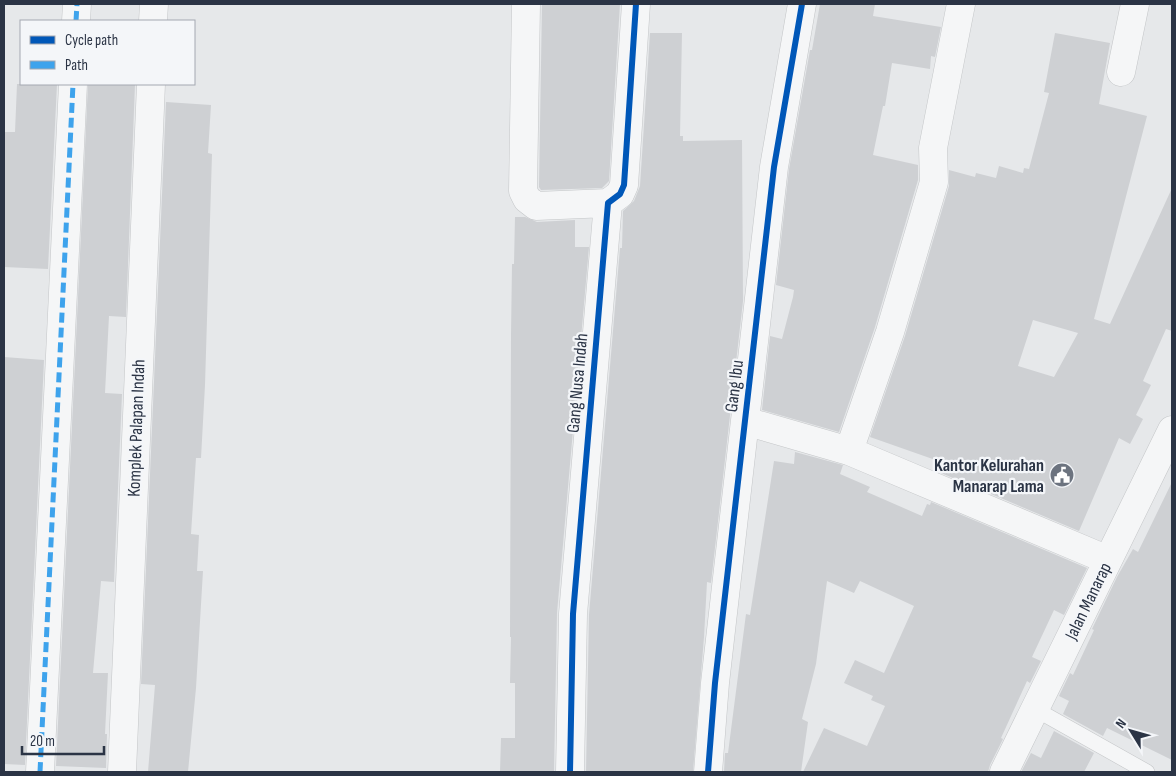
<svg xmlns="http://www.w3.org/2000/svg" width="1176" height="776" font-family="'Sofia Sans Condensed',sans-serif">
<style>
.building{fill:#ced0d3;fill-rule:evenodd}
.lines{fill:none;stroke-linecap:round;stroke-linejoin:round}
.lane-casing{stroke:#c4c6c8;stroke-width:16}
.street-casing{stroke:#c4c6c8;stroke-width:29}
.lane{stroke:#f5f6f7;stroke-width:15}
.street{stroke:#f5f6f7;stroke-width:28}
.quiet{stroke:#3ea3ec;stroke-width:5;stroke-dasharray:10 5;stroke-linecap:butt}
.cycleway-casing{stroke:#f4f6f9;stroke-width:9}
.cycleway{stroke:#0057b8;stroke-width:6}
.labels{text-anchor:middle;stroke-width:4.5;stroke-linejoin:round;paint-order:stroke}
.street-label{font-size:18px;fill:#2b3445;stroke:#f4f6f9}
.poi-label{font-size:18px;font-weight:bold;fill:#2b3445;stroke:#f4f6f9;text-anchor:end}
</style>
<rect width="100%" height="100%" fill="#e6e8ea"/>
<path class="building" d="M 542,4 L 620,4 L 609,181 L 602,188 L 541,190 L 539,187 Z
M 820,4 L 875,4 L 873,16 L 941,27 L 935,57 L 931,56 L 930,69 L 892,63 L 885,106 L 883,106 L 873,155 L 918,165 L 918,180 L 875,327 L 839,432 L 762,410 L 770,336 L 782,339 L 793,297 L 794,290 L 776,285 L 789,169 L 810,50 L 812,50 Z
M 650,33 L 682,33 L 680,136 L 683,136 L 683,141 L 742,140 L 743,301 L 711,583 L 707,582 L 704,637 L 693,772 L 586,772 L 589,615 L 620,248 L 622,248 L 623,211 L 634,201 L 640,186 Z
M 1055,33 L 1110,43 L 1099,104 L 1147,116 L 1094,319 L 1110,324 L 1172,188 L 1172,331 L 1166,329 L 1143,381 L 1151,385 L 1136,415 L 1143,419 L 1130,444 L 1119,438 L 1079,531 L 941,473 L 944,463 L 870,437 L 905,336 L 949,186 L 949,170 L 975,177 L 976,173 L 996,178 L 999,166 L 1023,173 L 1024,168 L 1029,169 L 1049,93 L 1044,92 ZM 1033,320 L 1078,333 L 1054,377 L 1018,366 Z
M 17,84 L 57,84 L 48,269 L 4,267 L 4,132 L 15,132 Z
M 88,84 L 135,84 L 126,317 L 109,316 L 105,393 L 122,394 L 114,582 L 101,581 L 93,673 L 108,673 L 105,734 L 107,734 L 106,768 L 56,766 Z
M 166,102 L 211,105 L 208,153 L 212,154 L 205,385 L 201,458 L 196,458 L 191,534 L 199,535 L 197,571 L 203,571 L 196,688 L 188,772 L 148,772 L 155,685 L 141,684 Z
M 515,217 L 525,217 L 537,222 L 575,220 L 575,247 L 589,247 L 557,613 L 554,772 L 500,772 L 501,738 L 515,738 L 515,683 L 510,683 L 511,637 L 510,637 L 511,335 L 512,264 L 514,264 Z
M 4,357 L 44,360 L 25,765 L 4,764 Z
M 795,452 L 843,465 L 840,474 L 870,487 L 867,492 L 922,516 L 927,504 L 930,505 L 931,502 L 1087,568 L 1064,615 L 1054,610 L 1032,657 L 1041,661 L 1030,683 L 1027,681 L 1001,738 L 1003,739 L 990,765 L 988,772 L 803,772 L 824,728 L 867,746 L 885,706 L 871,700 L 873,696 L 844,683 L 855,660 L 884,673 L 914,606 L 860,581 L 854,593 L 827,581 L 816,664 L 802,719 L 808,722 L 801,772 L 724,772 L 725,753 L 728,753 L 746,614 L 750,615 L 774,461 L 794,464 Z
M 1172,482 L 1172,760 L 1107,728 L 1103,736 L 1063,714 L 1069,701 L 1059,696 L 1070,673 L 1073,675 L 1094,630 L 1092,629 L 1117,577 L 1133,549 L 1138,552 Z
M 1054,731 L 1094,753 L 1084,772 L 1021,772 L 1031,753 L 1041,758 Z"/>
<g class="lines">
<defs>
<path id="lane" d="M 1035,709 L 1147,772"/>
<path id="street" d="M 526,4 L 523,191 L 527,199 L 536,206 L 608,203
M 76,21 L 77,4
M 153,21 L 154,4
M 1121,72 L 1135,4
M 745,421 L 849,451 L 1108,560
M 849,451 L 890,332 L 934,182 L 933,148 L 961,4
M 40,772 L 73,84
M 122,772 L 151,84
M 570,772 L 573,614 L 608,203 L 620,194 L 624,185 L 636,4
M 708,772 L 715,683 L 774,167 L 802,4
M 1004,772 L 1172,430"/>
</defs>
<use href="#lane" class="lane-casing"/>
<use href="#street" class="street-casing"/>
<use href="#lane" class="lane"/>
<use href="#street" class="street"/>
<path class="quiet" d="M 76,21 L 77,4
M 40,772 L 73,84"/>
<defs>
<path id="cycleway" d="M 570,772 L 573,614 L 608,203 L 620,194 L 624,185 L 636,4
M 708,772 L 715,683 L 774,167 L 802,4"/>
</defs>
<use href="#cycleway" class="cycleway-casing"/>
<use href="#cycleway" class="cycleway"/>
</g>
<defs>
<symbol id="civic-disc" viewBox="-11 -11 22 22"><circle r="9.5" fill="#6c737f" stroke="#f4f6f9"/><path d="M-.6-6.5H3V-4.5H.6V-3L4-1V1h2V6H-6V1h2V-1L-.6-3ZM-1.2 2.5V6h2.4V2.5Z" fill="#fff"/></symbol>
</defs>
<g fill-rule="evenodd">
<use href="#civic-disc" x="1048" y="461" width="28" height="28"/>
</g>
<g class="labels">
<g class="street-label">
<text transform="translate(577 383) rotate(-85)" y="6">Gang Nusa Indah</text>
<text transform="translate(734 386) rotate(-83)" y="6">Gang Ibu</text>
<text transform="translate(136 428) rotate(-88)" y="6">Komplek Palapan Indah</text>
<text transform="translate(1088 601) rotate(-64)" y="6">Jalan Manarap</text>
</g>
<g class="poi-label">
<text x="1044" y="471">Kantor Kelurahan<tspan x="1044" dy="21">Manarap Lama</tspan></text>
</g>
</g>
<rect width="1176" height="776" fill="none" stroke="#2b3445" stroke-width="10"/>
<rect x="20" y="20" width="175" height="65" fill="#f4f6f9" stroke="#a4a8b1"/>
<rect x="30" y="36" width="25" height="8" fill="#0057b8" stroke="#a4a8b1"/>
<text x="65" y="45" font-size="15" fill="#2b3445">Cycle path</text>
<rect x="30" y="61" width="25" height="8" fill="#3ea3ec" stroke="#a4a8b1"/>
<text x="65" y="70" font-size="15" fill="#2b3445">Path</text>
<g transform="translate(1131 731) rotate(307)" stroke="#f4f6f9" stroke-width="4" paint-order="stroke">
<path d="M0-4L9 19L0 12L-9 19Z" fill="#2b3445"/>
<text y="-8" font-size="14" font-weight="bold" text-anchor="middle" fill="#2b3445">N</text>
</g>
<path d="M22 746v8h82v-8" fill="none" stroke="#2b3445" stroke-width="2.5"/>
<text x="30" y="746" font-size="15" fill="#2b3445" stroke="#f4f6f9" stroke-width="4" paint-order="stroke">20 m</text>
</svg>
